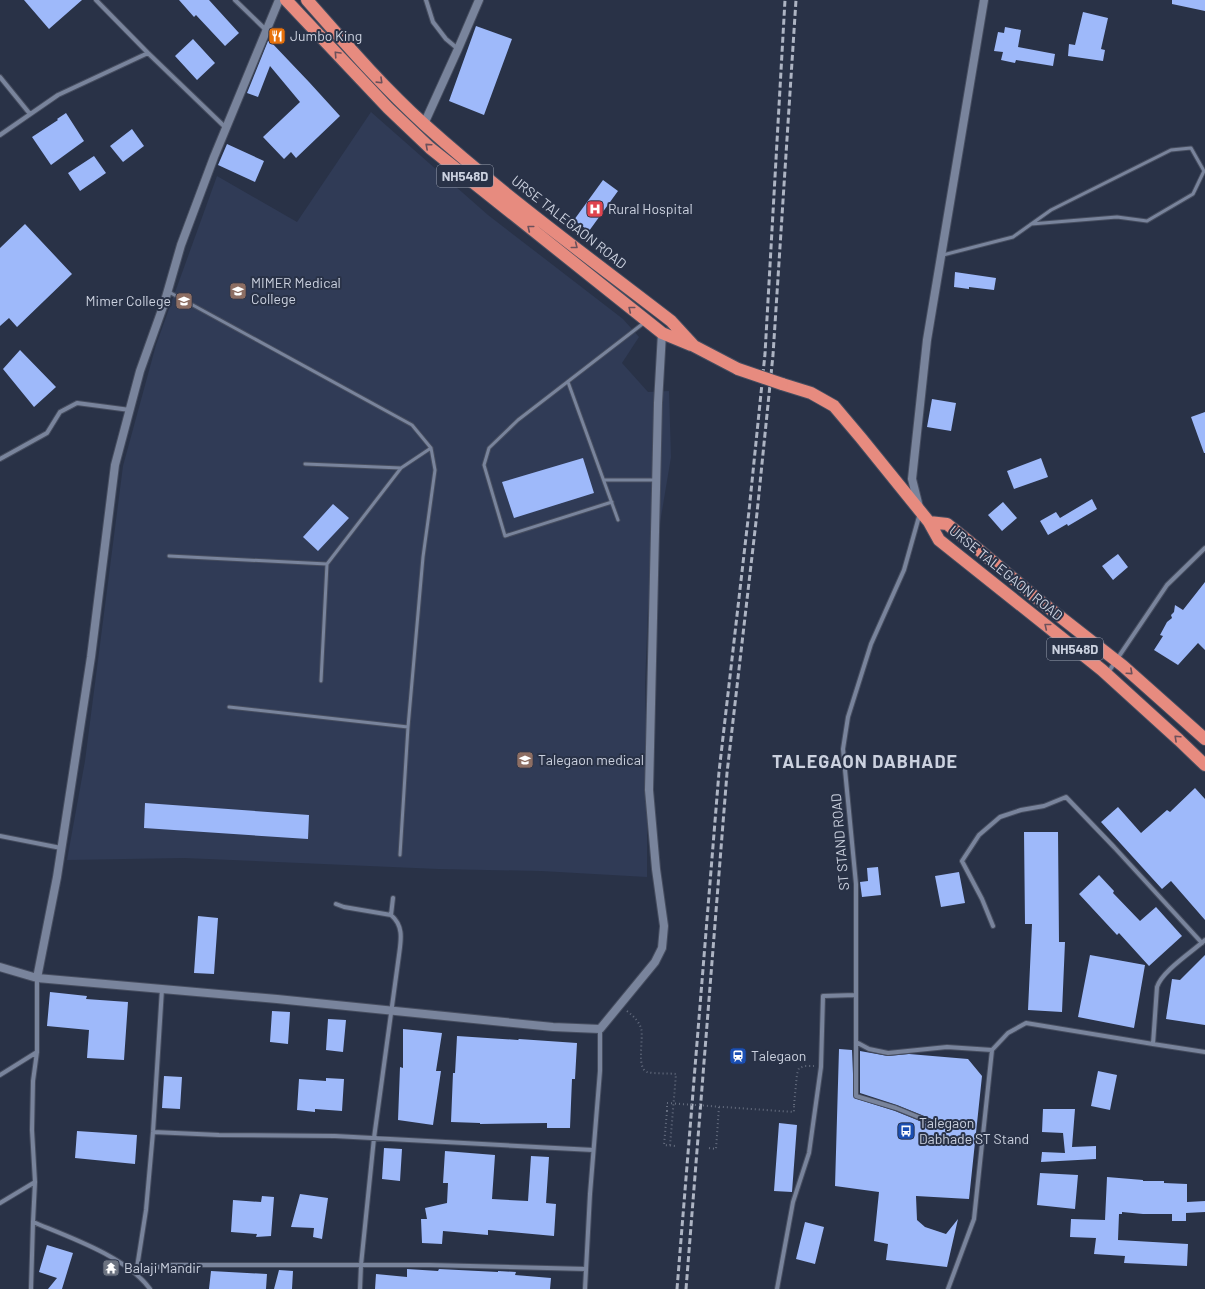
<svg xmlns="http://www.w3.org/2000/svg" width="1205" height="1289" font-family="Barlow,sans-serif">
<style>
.built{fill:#303b56}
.building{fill:#9eb9fa}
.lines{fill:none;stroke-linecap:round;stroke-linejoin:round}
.lane-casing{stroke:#464d5f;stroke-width:5}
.street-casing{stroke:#464d5f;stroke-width:6}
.secondary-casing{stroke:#464d5f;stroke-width:10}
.highway-casing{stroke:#464d5f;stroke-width:14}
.path{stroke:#656d7f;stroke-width:2;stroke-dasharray:1 3;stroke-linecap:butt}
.lane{stroke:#79849c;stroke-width:3}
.street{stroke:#79849c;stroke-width:4}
.secondary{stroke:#79849c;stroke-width:8}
.highway{stroke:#e78b7f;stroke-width:12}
.rail{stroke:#adb4c3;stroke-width:3;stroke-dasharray:6 3;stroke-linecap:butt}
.highway-bridge-casing{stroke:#464d5f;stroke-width:14;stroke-linecap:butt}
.path-bridge{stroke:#656d7f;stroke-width:2;stroke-dasharray:1 3;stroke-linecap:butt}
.highway-bridge{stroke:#e78b7f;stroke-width:12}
.oneway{stroke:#6c515b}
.labels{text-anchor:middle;stroke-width:4;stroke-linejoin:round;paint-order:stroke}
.shield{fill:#293247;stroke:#9aa1b1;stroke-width:1}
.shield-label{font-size:13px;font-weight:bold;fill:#cbd1df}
.poi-label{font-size:14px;fill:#cbd1df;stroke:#293247;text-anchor:start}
.street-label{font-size:14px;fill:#cbd1df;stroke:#293247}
.district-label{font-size:18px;font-weight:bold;letter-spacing:1px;fill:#cbd1df;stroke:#293247}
</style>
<rect width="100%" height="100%" fill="#293247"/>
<path class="built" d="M 371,112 L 488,215 L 623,319 L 639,337 L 622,363 L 648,392 L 669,391 L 671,457 L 658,535 L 648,609 L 645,684 L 647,776 L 647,877 L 541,871 L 438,869 L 184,858 L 67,860 L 85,761 L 123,466 L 156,345 L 217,176 L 297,222 Z"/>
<path class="building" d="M 24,0 L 82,0 L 49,29 Z
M 179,0 L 209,0 L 239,33 L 225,46 L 196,15 L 194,17 Z
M 1172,0 L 1205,0 L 1205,11 L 1172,4 Z
M 1083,12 L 1108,18 L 1101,49 L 1105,50 L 1103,61 L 1068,56 L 1069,44 L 1075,45 Z
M 476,26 L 512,39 L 484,115 L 449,101 Z
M 1005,27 L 1021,30 L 1018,47 L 1055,54 L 1053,66 L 1016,60 L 1015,63 L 1001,60 L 1003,52 L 994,51 L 998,32 L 1004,33 Z
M 193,39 L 215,63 L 197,80 L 175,56 Z
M 268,41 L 270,41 L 309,82 L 340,116 L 296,158 L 291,152 L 284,159 L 263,137 L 300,102 L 270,66 L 258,97 L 247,93 Z
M 66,113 L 84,141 L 51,165 L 32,137 L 58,120 L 57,119 Z
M 132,129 L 144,146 L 123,162 L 110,146 Z
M 227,144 L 264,161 L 255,182 L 218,165 Z
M 94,156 L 106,173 L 80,191 L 68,173 Z
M 603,180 L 618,191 L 589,231 L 574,220 Z
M 25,224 L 72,274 L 17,327 L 9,318 L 0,326 L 0,248 Z
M 955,272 L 996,278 L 994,290 L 969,287 L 969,289 L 954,287 Z
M 20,350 L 56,387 L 34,407 L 3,369 Z
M 932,399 L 956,403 L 951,431 L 927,427 Z
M 1205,412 L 1205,453 L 1204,453 L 1191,417 Z
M 583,458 L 594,493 L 514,518 L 502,482 Z
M 1041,458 L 1048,477 L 1014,489 L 1007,471 Z
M 1092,499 L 1097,509 L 1068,526 L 1067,524 L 1048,535 L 1040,521 L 1056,512 L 1060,518 Z
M 1003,502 L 1017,518 L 1002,531 L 988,515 Z
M 333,504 L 349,518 L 318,551 L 303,537 Z
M 1118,554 L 1128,567 L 1113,580 L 1102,566 Z
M 1205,582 L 1205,650 L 1198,643 L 1178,665 L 1154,650 L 1163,636 L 1160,635 L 1167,622 L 1172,618 L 1171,615 L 1174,612 L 1175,605 L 1183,610 Z
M 1195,788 L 1205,799 L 1205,920 L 1171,881 L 1162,889 L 1101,822 L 1118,807 L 1141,833 L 1167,810 L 1170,812 Z
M 145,803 L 309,815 L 308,839 L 144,828 Z
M 1024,832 L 1058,832 L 1059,942 L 1065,942 L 1062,1012 L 1028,1010 L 1032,924 L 1025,924 Z
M 878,867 L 881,895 L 862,897 L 860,882 L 868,881 L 867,868 Z
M 959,872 L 965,903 L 941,907 L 935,876 Z
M 1099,875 L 1114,891 L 1113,893 L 1140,921 L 1156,907 L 1182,936 L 1149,966 L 1119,933 L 1117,935 L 1079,894 Z
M 198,916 L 218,918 L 214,974 L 194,973 Z
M 1090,955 L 1145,965 L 1134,1028 L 1078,1017 Z
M 1205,955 L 1205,1025 L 1166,1019 L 1172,979 L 1180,980 Z
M 50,992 L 87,996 L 86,999 L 128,1002 L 124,1060 L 87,1058 L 89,1030 L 47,1026 Z
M 272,1011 L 290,1012 L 288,1044 L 270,1042 Z
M 328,1019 L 346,1020 L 343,1052 L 326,1050 Z
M 403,1029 L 442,1033 L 436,1071 L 441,1071 L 433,1125 L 398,1120 L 400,1067 L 403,1068 Z
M 457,1036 L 518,1040 L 519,1039 L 577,1043 L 575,1079 L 572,1079 L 570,1128 L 547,1128 L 547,1123 L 480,1124 L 480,1123 L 451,1122 L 453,1073 L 455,1073 Z
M 839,1049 L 852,1050 L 854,1098 L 895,1111 L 937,1128 L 940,1128 L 941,1126 L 939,1122 L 897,1105 L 860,1093 L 860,1051 L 888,1056 L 909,1054 L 968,1059 L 982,1076 L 969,1199 L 916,1196 L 917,1220 L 925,1227 L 946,1234 L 958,1219 L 947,1267 L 886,1260 L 888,1244 L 874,1241 L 879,1192 L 835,1186 Z
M 1098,1071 L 1117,1075 L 1110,1110 L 1091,1106 Z
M 164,1076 L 182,1077 L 180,1109 L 162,1108 Z
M 326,1078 L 344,1079 L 342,1111 L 315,1109 L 315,1112 L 297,1110 L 299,1079 L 326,1081 Z
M 1043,1109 L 1075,1109 L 1072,1147 L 1096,1146 L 1096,1159 L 1041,1162 L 1042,1152 L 1065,1153 L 1063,1133 L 1042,1132 Z
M 779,1123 L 797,1125 L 792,1192 L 774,1191 Z
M 77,1131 L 137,1135 L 135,1164 L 75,1158 Z
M 384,1148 L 402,1149 L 400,1181 L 382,1179 Z
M 445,1151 L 495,1155 L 492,1199 L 528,1201 L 531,1156 L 549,1157 L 546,1203 L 556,1204 L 554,1236 L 488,1230 L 488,1235 L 443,1231 L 442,1244 L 422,1243 L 421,1219 L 427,1219 L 425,1208 L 447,1203 L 448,1183 L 443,1183 Z
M 1040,1173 L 1078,1175 L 1075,1209 L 1037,1205 Z
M 1107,1177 L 1143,1180 L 1143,1181 L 1164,1181 L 1164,1183 L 1187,1184 L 1187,1202 L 1205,1201 L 1205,1212 L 1186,1213 L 1186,1221 L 1172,1221 L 1172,1214 L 1143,1214 L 1122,1212 L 1122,1214 L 1119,1214 L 1118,1240 L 1188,1244 L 1187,1266 L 1124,1263 L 1125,1256 L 1094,1254 L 1096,1238 L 1070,1237 L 1071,1219 L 1105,1220 Z
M 300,1194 L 328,1198 L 322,1239 L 313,1237 L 314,1228 L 291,1227 Z
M 262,1196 L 274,1197 L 271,1236 L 256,1237 L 257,1234 L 231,1232 L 233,1200 L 261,1202 Z
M 805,1222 L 824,1227 L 815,1264 L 796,1259 Z
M 47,1245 L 73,1253 L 62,1289 L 48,1289 L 57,1278 L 39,1272 Z
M 407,1269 L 438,1271 L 439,1269 L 498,1272 L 498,1271 L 516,1272 L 515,1275 L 551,1278 L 550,1289 L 375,1289 L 376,1274 L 407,1277 Z
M 279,1270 L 293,1271 L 292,1289 L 274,1289 Z
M 211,1271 L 267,1274 L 266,1289 L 209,1289 Z"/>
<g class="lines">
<defs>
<path id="lane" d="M 943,255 L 1013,237 L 1051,210 L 1171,150 L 1191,148 L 1204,171 L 1193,194 L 1147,221 L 1117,217 L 1031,224
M 169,292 L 412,425 L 431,448 L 435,470 L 423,557 L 408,727 L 400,855
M 568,382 L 618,520
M 305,464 L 401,468
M 604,480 L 655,480
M 612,502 L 505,536 L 484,465 L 489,448 L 518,420 L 645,322
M 169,556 L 327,564
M 321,681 L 327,564 L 401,468 L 431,448
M 229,707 L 408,727"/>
<path id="street" d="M 96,0 L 148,53 L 226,128
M 235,0 L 266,30
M 426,0 L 433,22 L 446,39 L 458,49
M 0,77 L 30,114
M 0,135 L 58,95 L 148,53
M 0,459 L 47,433 L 60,412 L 77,403 L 130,410
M 920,513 L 904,570 L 871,644 L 848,717 L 843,749 L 856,884 L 856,1096 L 896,1108 L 938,1125
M 1107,674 L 1167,585 L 1205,548
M 0,836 L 61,848
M 336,904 L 344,907 L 391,915 C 404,926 401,940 399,955 L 374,1138 L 361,1265 L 360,1289
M 391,915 L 393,898
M 993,926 L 982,899 L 962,861 L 979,835 L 1000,817 L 1021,810 L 1044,806 L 1066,797 L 1114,847 L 1202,943
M 37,978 L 37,1052 L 33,1081 L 32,1130 L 35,1182 L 33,1222 C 69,1237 127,1257 150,1289
M 162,989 L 153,1132 L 146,1210 L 136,1274 L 165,1265 L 430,1265 L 586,1269
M 856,1042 L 869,1049 L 888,1053 L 947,1047 L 992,1050 L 1008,1033 L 1026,1023 L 1153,1044 L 1205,1052
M 1153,1044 L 1157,987 C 1162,971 1192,952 1205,940
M 0,1075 L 37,1052
M 153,1132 L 219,1135 L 335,1136 L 593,1150
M 0,1203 L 35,1182
M 31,1289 L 33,1222
M 585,1289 L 590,1194 L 600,1071 L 600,1029
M 777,1289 L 793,1202 L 809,1153 L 821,1067 L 823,996 L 856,995
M 948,1289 L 974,1219 L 992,1050"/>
<path id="secondary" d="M 424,124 L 458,49 L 479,0
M 919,507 L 912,479 L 927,340 L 984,0
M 0,967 L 37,978 L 277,999 L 553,1027 L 600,1029 L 655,962 L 662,948 L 664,926 L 656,869 L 649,790 L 658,403 L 662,333
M 37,978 L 57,877 L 91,657 L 115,465 L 140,371 L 164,304 L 181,245 L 214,157 L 279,0"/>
<path id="highway" d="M 286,0 L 388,108 L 430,148 L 662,333 L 691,345
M 307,0 C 345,43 382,86 425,125 C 503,195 588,257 671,321 L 694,346 L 738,369
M 782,384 L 811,393 L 834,406 L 861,438 L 929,522 L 939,540 L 1102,670 L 1179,740 L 1205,765
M 929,522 L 947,524 L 967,540 L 1040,601 L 1123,666 L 1205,739"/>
</defs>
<use href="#lane" class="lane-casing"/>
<use href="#street" class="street-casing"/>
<use href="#secondary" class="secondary-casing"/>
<use href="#highway" class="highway-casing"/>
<path class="path" d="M 627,1011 C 633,1016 638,1020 641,1028 C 644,1038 636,1068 647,1072 C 654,1074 668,1073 676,1074 L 670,1146
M 794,1105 L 797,1074 L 799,1068 L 805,1066 L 814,1066
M 667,1111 L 664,1145 L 676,1146
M 709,1148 L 716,1149 L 719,1107"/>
<use href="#lane" class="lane"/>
<use href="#street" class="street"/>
<use href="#secondary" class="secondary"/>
<use href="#highway" class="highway"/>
<path class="rail" d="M 677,1289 L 719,772 L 749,511 L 765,354 L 785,0
M 686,1289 L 727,773 L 757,513 L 773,355 L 796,0"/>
<defs>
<path id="highway-bridge" d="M 738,369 L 782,384"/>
</defs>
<use href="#highway-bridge" class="highway-bridge-casing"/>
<path class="path-bridge" d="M 667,1111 L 667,1103 L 794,1112 L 794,1105"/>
<use href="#highway-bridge" class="highway-bridge"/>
</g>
<defs><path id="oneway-chevron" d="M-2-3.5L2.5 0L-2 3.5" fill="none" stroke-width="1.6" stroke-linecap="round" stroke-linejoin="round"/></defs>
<g class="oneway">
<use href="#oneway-chevron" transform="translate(337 54) rotate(-133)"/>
<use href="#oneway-chevron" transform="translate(380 81) rotate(44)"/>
<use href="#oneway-chevron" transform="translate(428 146) rotate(-138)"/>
<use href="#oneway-chevron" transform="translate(530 228) rotate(-141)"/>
<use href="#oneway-chevron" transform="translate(575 246) rotate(38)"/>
<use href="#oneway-chevron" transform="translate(631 309) rotate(-141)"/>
<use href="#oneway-chevron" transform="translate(1047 626) rotate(-141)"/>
<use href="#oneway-chevron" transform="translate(1130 672) rotate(42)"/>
<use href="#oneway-chevron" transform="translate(1177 738) rotate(-137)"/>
</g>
<defs>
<symbol id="restaurant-square" viewBox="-11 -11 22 22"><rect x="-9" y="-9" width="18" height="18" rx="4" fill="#e8710a" stroke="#293247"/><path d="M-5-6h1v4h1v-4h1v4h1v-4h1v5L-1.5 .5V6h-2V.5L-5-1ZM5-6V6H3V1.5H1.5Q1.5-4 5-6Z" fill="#fff"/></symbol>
<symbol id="hospital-square" viewBox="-11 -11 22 22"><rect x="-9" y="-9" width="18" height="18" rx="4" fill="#e0444e" stroke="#293247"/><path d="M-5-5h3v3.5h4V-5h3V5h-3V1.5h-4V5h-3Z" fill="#fff"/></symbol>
<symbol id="university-square" viewBox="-11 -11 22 22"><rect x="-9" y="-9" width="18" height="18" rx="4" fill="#8d6e63" stroke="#293247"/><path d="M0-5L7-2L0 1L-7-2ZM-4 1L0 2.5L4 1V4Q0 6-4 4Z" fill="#fff"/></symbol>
<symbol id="station-square" viewBox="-11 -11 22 22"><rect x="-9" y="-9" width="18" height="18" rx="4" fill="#1a4fb4" stroke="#293247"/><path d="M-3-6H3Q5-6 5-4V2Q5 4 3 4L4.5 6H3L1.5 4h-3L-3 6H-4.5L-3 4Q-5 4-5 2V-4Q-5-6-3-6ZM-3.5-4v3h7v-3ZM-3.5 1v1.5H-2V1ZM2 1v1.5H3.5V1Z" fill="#fff"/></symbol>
<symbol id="bus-square" viewBox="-11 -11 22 22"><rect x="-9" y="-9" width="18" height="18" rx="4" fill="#1a4fb4" stroke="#293247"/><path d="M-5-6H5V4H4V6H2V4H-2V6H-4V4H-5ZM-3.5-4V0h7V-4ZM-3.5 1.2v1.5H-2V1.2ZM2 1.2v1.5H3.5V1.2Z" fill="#fff"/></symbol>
<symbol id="temple-square" viewBox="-11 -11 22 22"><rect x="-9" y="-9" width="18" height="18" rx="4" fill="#6b7280" stroke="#293247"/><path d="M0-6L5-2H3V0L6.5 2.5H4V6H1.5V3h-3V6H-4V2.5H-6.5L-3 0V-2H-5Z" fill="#fff"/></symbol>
</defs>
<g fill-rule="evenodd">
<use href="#restaurant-square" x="267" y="26" width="20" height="20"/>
<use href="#hospital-square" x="585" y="199" width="20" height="20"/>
<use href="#university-square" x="228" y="281" width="20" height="20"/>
<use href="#university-square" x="174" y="291" width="20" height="20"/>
<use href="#university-square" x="515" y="750" width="20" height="20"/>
<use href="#station-square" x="728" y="1046" width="20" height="20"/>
<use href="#bus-square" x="896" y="1121" width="20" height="20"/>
<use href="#temple-square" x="101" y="1258" width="20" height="20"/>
</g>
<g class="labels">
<g class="shield">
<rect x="437" y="165" width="56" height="22" rx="3"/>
<rect x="1047" y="638" width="56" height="22" rx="3"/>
</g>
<g class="shield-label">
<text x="465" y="181">NH548D</text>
<text x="1075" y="654">NH548D</text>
</g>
<g class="poi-label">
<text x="290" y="41">Jumbo King</text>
<text x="608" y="214">Rural Hospital</text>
<text x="251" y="288">MIMER Medical<tspan x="251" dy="16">College</tspan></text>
<text x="171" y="306" text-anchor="end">Mimer College</text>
<text x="538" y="765">Talegaon medical</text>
<text x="751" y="1061">Talegaon</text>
<text x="919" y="1128">Talegaon<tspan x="919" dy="16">Dabhade ST Stand</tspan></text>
<text x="124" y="1273">Balaji Mandir</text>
</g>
<g class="street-label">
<text transform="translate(569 222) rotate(38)" y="5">URSE TALEGAON ROAD</text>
<text transform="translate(1006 573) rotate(39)" y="5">URSE TALEGAON ROAD</text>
<text transform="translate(840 842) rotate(-95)" y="5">ST STAND ROAD</text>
</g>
<g class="district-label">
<text x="865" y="768">TALEGAON DABHADE</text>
</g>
</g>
</svg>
